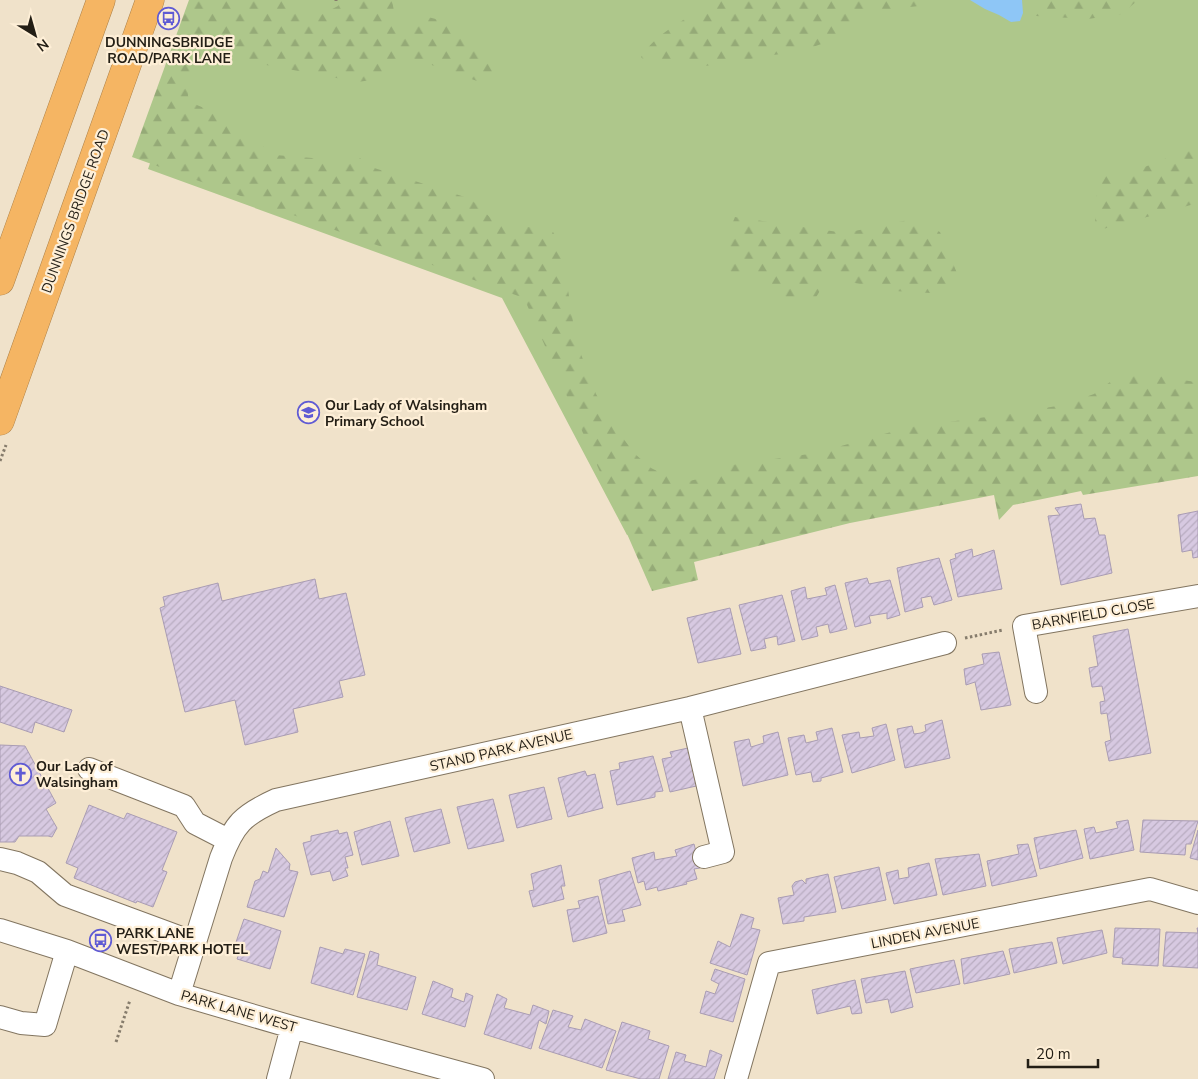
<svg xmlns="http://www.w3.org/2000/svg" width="1198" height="1079" font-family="'Nunito Sans',sans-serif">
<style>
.grass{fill:#aec78b}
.forest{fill:url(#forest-firs)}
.water{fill:#8ec6f6}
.building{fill:url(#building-hatch);stroke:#a99cb3}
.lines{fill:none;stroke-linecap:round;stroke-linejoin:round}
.minor-casing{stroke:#827560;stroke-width:24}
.highway-casing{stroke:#ac8048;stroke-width:29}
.path{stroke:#867c6c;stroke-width:3;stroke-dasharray:2.5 2.5;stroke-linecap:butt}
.minor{stroke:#fff;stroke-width:22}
.highway{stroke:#f5b563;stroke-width:28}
.labels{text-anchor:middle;stroke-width:4.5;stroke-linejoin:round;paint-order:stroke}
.poi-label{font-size:14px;font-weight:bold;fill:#231e15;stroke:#feefd7;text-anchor:start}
.street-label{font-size:14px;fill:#231e15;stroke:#feefd7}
</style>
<defs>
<pattern id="forest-firs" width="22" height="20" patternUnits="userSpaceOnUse" patternTransform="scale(1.25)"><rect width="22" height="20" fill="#aec78b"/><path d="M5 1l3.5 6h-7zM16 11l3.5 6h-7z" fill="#95aa77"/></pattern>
<pattern id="building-hatch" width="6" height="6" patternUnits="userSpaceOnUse" patternTransform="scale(1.25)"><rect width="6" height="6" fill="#d7c9e1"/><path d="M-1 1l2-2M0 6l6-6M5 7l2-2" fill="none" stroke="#b8acc0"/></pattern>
</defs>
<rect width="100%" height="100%" fill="#f0e2ca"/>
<path class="grass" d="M 207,0 L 1198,0 L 1198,434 L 1108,437 L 627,535 L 502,298 L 148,169 Z"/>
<path class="forest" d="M 189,0 L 302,0 L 297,10 L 311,20 L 338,6 L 341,0 L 392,0 L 396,23 L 406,24 L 428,17 L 447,22 L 468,42 L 492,53 C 493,56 495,58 496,61 C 497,73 487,80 477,81 L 409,57 L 377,79 L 358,82 L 250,62 L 207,50 L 201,54 L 189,79 L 188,96 L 192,103 L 221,115 L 275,155 L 312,158 L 345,164 L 360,158 L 368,166 L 471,199 L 496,223 L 546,229 L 553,232 L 559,242 L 563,258 L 576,341 L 596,394 L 616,429 L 635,454 L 651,468 L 677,481 L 685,482 L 698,479 L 724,466 L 816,453 L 909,427 L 1002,415 L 1063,405 L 1094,394 L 1114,379 L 1133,374 L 1147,374 L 1195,382 L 1198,380 L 1198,476 L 1083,495 L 1081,491 L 1013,505 L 999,520 L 994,495 L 850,523 L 694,562 L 698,580 L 652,591 L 524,298 L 132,157 Z
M 719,0 L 934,0 L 919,6 L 882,10 L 850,22 L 838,38 L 799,52 L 764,56 L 728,64 L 703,66 L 644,60 L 641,57 C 656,32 694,14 719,0 Z
M 1030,0 L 1138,0 L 1122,14 L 1088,19 L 1036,16 L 1028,6 Z
M 1198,144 L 1198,203 L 1103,229 L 1095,225 L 1098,174 C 1133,177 1167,157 1198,144 Z
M 735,217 L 845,233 L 913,219 L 940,232 L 959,278 L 931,293 L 894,291 L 855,283 L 830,274 L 815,299 L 786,298 L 766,278 L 731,273 L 723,246 Z"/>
<path class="water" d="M 970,0 L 1022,0 L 1023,13 L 1020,21 L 1011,22 L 999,15 L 985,9 Z"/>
<path class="building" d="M 1081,504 L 1084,519 L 1095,518 L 1099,535 L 1105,535 L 1112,573 L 1061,585 L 1048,516 L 1060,515 L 1055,508 Z
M 1198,511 L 1198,557 L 1193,558 L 1192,550 L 1182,552 L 1178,515 Z
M 972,549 L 973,557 L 994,550 L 1002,589 L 958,597 L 950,560 L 956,558 L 955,554 Z
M 939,558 L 952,600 L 934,605 L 931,596 L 921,598 L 923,607 L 905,612 L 897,568 Z
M 867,578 L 869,584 L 890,580 L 900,615 L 887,619 L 887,613 L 869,616 L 871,623 L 855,627 L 845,583 Z
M 315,579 L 319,599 L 346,593 L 365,675 L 339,681 L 343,697 L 293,709 L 298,732 L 245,745 L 235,700 L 185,712 L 160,608 L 165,606 L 163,597 L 218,583 L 222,601 Z
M 835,585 L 847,629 L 830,633 L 828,624 L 816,627 L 818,636 L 802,640 L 791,591 L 805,587 L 807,599 L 827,595 L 825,588 Z
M 782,595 L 795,641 L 778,645 L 777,636 L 764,639 L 766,648 L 751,651 L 739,605 Z
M 730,608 L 741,654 L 698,663 L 687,618 Z
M 1128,629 L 1151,753 L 1109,761 L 1105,742 L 1111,740 L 1107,713 L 1101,714 L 1100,702 L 1105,701 L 1102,686 L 1092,687 L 1089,668 L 1098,666 L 1093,636 Z
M 999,652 L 1011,705 L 981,710 L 975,682 L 966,685 L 964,669 L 984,664 L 982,654 Z
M 0,686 L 72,710 L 64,732 L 35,722 L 32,733 L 0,722 Z
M 942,720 L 950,758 L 905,768 L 897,729 L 912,726 L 914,734 L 921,733 L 926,731 L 925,725 Z
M 886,724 L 895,760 L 852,773 L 842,735 L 859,732 L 860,738 L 874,736 L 872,728 Z
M 832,728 L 843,772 L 821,778 L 821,781 L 813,782 L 811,772 L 796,775 L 788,738 L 804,735 L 806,743 L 818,740 L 816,732 Z
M 778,732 L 788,775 L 743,786 L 734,742 L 749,739 L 751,747 L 764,743 L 763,736 Z
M 0,745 L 25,746 L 56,803 L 46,809 L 57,828 L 52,837 L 48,836 L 19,836 L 15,842 L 0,842 Z
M 697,746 L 705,784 L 670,792 L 662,759 L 672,757 L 670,752 Z
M 653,756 L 663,791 L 655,792 L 655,797 L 617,805 L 610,771 L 620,769 L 619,763 Z
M 585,771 L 587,776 L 595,774 L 603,808 L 568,817 L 558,778 Z
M 544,787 L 552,819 L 517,828 L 509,795 Z
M 493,799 L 504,841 L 468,849 L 457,807 Z
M 89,805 L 124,819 L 127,813 L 177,832 L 162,870 L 167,872 L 153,907 L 137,901 L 136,903 L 74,878 L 78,868 L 66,863 Z
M 441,809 L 450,843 L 414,852 L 405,818 Z
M 1128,820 L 1134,850 L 1090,859 L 1084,829 L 1094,827 L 1096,833 L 1118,828 L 1116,822 Z
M 1143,820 L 1198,821 L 1191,844 L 1186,844 L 1185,855 L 1140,852 Z
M 390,821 L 399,856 L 362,865 L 354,832 Z
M 338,830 L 339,834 L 347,832 L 353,855 L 345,857 L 348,868 L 345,868 L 348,876 L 333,881 L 330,871 L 311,875 L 303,843 L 311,841 L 311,836 Z
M 1076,830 L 1083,858 L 1040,869 L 1034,838 Z
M 1198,830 L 1198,860 L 1190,858 Z
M 694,844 L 700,868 L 694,869 L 697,879 L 686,882 L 687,884 L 658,891 L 657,887 L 646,890 L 644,881 L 638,883 L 632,858 L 654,852 L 655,860 L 677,856 L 675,850 Z
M 1028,844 L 1037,876 L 992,886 L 987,861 L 1019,854 L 1017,845 Z
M 276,848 L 290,864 L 289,870 L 298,872 L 284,917 L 247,907 L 255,881 L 260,879 L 263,871 L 268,873 Z
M 979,854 L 986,886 L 943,895 L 935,859 Z
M 929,863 L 937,895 L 894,904 L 886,873 L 898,870 L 899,879 L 909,877 L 908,868 Z
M 561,865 L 565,886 L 561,886 L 564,899 L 533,907 L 529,891 L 534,890 L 531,874 Z
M 879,867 L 886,900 L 842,909 L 834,877 Z
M 630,871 L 641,905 L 622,910 L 625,921 L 608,924 L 599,880 Z
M 828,874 L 836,912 L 804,917 L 804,921 L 783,924 L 778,898 L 794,895 L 792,886 L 795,882 L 802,880 L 806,884 L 806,879 Z
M 598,896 L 607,933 L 573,942 L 567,910 L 580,908 L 578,901 Z
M 741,914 L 754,918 L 751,928 L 760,930 L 747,975 L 710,963 L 718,941 L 730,947 Z
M 244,919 L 281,931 L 270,969 L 237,959 L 240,951 L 234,948 Z
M 1115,928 L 1160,929 L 1158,966 L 1122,964 L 1123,958 L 1113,957 Z
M 1197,928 L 1198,928 L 1198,968 L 1163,966 L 1166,932 L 1198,933 Z
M 1102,930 L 1107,953 L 1063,964 L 1057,938 Z
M 1052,942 L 1057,963 L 1014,973 L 1009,949 Z
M 320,947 L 343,954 L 345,949 L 365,954 L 353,995 L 311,983 Z
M 370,951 L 379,954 L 377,965 L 416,977 L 407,1010 L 357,997 Z
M 1003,951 L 1010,974 L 964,984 L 961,959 Z
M 954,960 L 960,984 L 916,993 L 910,969 Z
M 715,969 L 745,979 L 733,1022 L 700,1013 L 706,991 L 715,994 L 719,984 L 711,980 Z
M 905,971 L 913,1007 L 891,1013 L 888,999 L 866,1003 L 861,979 Z
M 855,980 L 862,1013 L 852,1014 L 850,1006 L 817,1014 L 812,990 Z
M 433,981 L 453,989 L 451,997 L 464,1002 L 466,993 L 473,996 L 465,1027 L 422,1014 Z
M 497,994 L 507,999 L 504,1008 L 530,1015 L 533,1005 L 549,1011 L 546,1024 L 539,1020 L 531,1049 L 484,1034 Z
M 553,1010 L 573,1016 L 568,1027 L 581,1030 L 585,1019 L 616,1031 L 602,1068 L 539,1048 Z
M 622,1022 L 650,1031 L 648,1039 L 669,1046 L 659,1079 L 641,1079 L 606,1070 Z
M 710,1050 L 722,1055 L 714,1079 L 668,1079 L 676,1052 L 686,1055 L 684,1061 L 706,1067 Z"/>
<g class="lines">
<defs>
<path id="minor" d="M 1036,692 L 1024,626 L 1198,596
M 690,708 L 723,852 L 704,857
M 89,769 L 184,806 L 195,823 L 228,840
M 0,859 L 17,863 L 38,872 L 65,895 L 195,943
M 0,930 L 67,951 L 179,994 L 292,1027 L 483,1079
M 179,994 L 221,858 C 234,824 243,815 276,800 L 690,708 L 945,643
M 0,1017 L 21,1023 L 45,1025 L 67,951
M 278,1079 L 292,1027
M 736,1079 L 769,963 L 1150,889 L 1198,903"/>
<path id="highway" d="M 0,281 L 101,0
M 0,421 L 150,0"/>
</defs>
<use href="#minor" class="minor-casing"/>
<use href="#highway" class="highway-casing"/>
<path class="path" d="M 336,1 L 336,0
M 0,461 L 6,445
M 965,638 L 1003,630
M 116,1042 L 130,1000"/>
<use href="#minor" class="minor"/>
<use href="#highway" class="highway"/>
</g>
<defs>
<symbol id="bus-ring" viewBox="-11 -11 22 22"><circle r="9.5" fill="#feefd7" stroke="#605bd4" stroke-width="1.5"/><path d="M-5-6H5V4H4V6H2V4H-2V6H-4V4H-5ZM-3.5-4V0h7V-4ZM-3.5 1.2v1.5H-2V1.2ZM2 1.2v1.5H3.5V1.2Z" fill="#605bd4"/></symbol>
<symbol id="school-ring" viewBox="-11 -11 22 22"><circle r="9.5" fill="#feefd7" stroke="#605bd4" stroke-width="1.5"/><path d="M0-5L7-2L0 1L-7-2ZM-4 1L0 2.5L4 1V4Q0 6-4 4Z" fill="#605bd4"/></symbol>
<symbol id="church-ring" viewBox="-11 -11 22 22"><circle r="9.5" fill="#feefd7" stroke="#605bd4" stroke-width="1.5"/><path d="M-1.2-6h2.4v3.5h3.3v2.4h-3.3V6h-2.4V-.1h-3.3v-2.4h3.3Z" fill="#605bd4"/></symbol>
</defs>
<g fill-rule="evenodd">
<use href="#bus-ring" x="156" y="6" width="25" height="25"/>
<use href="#school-ring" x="296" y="400" width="25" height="25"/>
<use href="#church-ring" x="8" y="762" width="25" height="25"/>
<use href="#bus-ring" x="88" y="928" width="25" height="25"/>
</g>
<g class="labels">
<g class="poi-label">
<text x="169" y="47" text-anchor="middle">DUNNINGSBRIDGE<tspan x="169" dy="16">ROAD/PARK LANE</tspan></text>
<text x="325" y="410">Our Lady of Walsingham<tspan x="325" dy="16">Primary School</tspan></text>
<text x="36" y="771">Our Lady of<tspan x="36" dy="16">Walsingham</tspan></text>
<text x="116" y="938">PARK LANE<tspan x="116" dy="16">WEST/PARK HOTEL</tspan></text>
</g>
<g class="street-label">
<text transform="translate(75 211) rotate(-70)" y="5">DUNNINGS BRIDGE ROAD</text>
<text transform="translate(1093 614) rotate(-10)" y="5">BARNFIELD CLOSE</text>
<text transform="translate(501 750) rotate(-13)" y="5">STAND PARK AVENUE</text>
<text transform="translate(925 933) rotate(-11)" y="5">LINDEN AVENUE</text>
<text transform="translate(239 1011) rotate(16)" y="5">PARK LANE WEST</text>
</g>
</g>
<g transform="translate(35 35) rotate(143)" stroke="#feefd7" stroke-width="4" paint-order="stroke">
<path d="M0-4L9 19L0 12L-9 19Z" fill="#231e15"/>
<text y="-8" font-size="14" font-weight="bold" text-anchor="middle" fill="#231e15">N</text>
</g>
<path d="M1028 1059v8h70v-8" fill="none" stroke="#231e15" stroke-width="2.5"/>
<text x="1036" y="1059" font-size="15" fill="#231e15" stroke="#feefd7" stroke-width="4" paint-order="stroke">20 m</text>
</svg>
